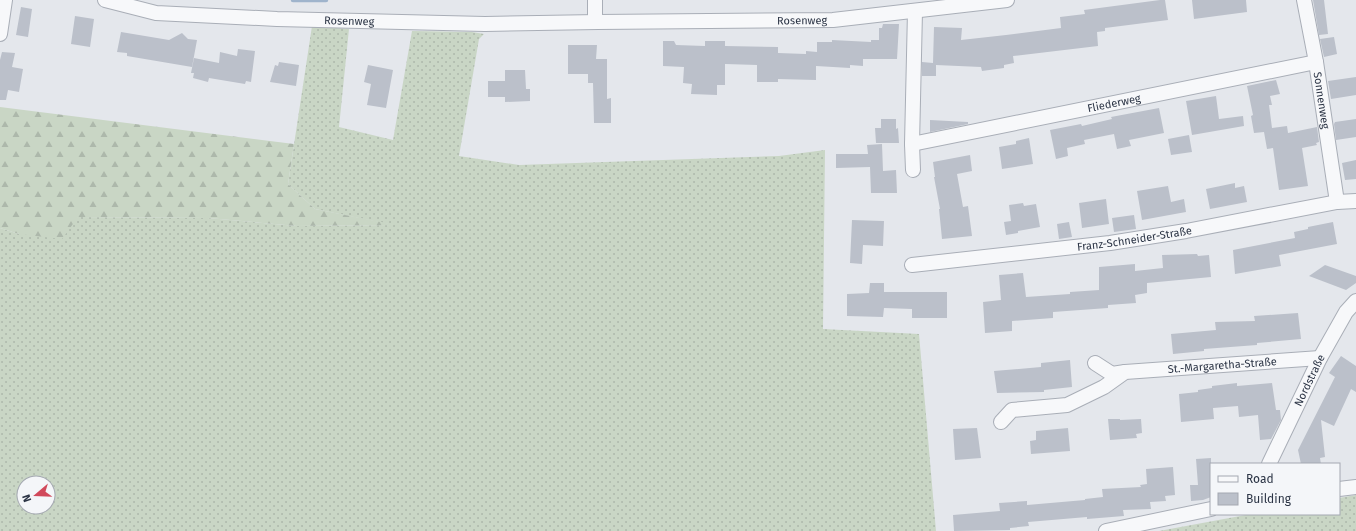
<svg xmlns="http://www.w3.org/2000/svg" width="1356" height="531" font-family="'Fira Sans',sans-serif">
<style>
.grass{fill:url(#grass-dots);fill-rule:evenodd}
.forest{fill:url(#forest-firs)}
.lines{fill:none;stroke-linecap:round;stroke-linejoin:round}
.stream{stroke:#9fb4cc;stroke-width:4.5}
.building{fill:#bbc0ca}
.minor-casing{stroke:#a9aeb7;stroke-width:16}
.minor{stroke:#f7f8fa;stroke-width:14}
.labels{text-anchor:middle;stroke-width:3;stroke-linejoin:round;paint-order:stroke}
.street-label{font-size:11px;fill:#2b3445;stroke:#f4f6f9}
</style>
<defs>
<pattern id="grass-dots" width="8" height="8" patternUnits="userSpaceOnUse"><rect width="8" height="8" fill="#c9d6c5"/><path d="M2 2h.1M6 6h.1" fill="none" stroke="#adb8ab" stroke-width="1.8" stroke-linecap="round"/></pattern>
<pattern id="forest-firs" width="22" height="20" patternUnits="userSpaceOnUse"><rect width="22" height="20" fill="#c9d6c5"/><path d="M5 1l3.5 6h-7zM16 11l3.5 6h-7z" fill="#adb8ab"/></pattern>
</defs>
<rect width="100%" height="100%" fill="#e4e7ec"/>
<path class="grass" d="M 312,26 L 349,29 L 339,127 L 393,140 L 412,31 L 472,32 L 484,34 L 479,39 L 459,156 L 519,165 L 779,156 L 825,150 L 823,329 L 919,334 L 936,531 L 0,531 L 0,228 L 19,234 L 78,217 L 208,218 L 297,226 L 393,225 L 315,209 L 288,184 ZM 24,483 L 48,483 L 48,507 L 24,507 Z
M 1356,495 L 1356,531 L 1159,531 L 1251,514 L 1339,514 L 1339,498 Z"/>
<path class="forest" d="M 0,107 L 294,144 L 288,184 L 315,209 L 396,225 L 297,226 L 208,218 L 78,217 L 62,239 L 19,234 L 0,228 Z"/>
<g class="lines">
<path class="stream" d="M 293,0 L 326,0"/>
</g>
<path class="building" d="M 1160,0 L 1165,0 L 1168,20 L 1105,28 L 1105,31 L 1097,32 L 1098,46 L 1013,56 L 1014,63 L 1004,65 L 1004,68 L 982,71 L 981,67 L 936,65 L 936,76 L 922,76 L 922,62 L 933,63 L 934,27 L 962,28 L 961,40 L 1006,35 L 1061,28 L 1060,17 L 1085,14 L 1084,10 Z
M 1192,0 L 1246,0 L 1247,12 L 1194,19 Z
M 1313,0 L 1324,0 L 1328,34 L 1319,35 Z
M 21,7 L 32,9 L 28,37 L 16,35 Z
M 75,16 L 94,19 L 90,47 L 71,44 Z
M 883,24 L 899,24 L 897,59 L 863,59 L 863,66 L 850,65 L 850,68 L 816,66 L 816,80 L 778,79 L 778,82 L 757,82 L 757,65 L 725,64 L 725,85 L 717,85 L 717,95 L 691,94 L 692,84 L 683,83 L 684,67 L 663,66 L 663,41 L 674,41 L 676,45 L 705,46 L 705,41 L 725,41 L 725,46 L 778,47 L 778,53 L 806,54 L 806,51 L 817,52 L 817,42 L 832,42 L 832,40 L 871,42 L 871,40 L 879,40 L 879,28 L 882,28 Z
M 121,32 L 169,40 L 182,33 L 188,39 L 197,40 L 192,67 L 127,56 L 127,53 L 117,52 Z
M 1334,37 L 1337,54 L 1324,57 L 1320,39 Z
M 568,45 L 597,45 L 596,59 L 607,59 L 607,99 L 611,98 L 611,123 L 594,123 L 593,83 L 588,83 L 588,74 L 568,74 Z
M 238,49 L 255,51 L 251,82 L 246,81 L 245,84 L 209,78 L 208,82 L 193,78 L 194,73 L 191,73 L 194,58 L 219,63 L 220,52 L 237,56 Z
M 2,52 L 15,53 L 12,67 L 23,69 L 19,92 L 8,90 L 6,100 L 0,100 L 0,60 Z
M 279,62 L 299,65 L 296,86 L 270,82 L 275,65 L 278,66 Z
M 368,65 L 393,70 L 386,108 L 367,105 L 371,84 L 364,82 Z
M 505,70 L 525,70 L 526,89 L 530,89 L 530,101 L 505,102 L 505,97 L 488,97 L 488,81 L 505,81 Z
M 1356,77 L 1356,95 L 1331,99 L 1328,81 Z
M 1276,80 L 1280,94 L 1270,96 L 1272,105 L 1269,105 L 1272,128 L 1287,126 L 1288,133 L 1317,127 L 1319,142 L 1316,143 L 1317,145 L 1302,148 L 1308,186 L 1279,190 L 1273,148 L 1267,149 L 1264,132 L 1254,133 L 1251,116 L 1253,115 L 1247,86 Z
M 1216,96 L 1219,119 L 1243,116 L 1244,126 L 1192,135 L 1186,101 Z
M 1159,108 L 1164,133 L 1129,140 L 1131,146 L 1117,149 L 1114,134 L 1084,140 L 1085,144 L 1067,148 L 1068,156 L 1056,159 L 1050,130 L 1081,124 L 1082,126 L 1112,119 L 1111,117 Z
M 881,119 L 896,119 L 896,129 L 898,128 L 899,143 L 876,143 L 875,128 L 881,128 Z
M 1356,119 L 1356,137 L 1336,140 L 1334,124 L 1335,122 Z
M 930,120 L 968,122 L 968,124 L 930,132 Z
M 1189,135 L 1192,152 L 1171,155 L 1168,139 Z
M 1029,138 L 1033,164 L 1002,169 L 999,147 L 1016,144 L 1016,141 Z
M 882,144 L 883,171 L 896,170 L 897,193 L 871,193 L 870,167 L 836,168 L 836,154 L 868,154 L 867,145 Z
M 970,155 L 972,171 L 957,174 L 963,207 L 968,206 L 972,236 L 942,239 L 939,209 L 940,209 L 934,177 L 935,177 L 933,162 Z
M 1356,160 L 1356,179 L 1345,180 L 1342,163 Z
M 1235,183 L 1235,188 L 1244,186 L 1247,202 L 1210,209 L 1206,189 Z
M 1168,186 L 1171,202 L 1184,199 L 1186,212 L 1142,220 L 1137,191 Z
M 1106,199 L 1109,224 L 1082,228 L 1079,203 Z
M 1023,203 L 1024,206 L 1036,204 L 1040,227 L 1018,231 L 1018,233 L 1006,235 L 1004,222 L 1011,221 L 1009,205 Z
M 1134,215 L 1136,229 L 1114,232 L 1112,218 Z
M 852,220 L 884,221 L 883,246 L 863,245 L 862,264 L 850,263 Z
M 1069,222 L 1072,237 L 1059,239 L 1057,224 Z
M 1333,222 L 1337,244 L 1279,255 L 1281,266 L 1235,274 L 1233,250 L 1295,238 L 1294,232 L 1308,229 L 1308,227 Z
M 1197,254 L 1198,256 L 1209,255 L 1211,277 L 1147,283 L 1147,293 L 1135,295 L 1136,303 L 1108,305 L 1108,308 L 1053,312 L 1053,318 L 1012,321 L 1012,331 L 985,333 L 983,302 L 1001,300 L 999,275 L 1023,273 L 1026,297 L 1070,294 L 1070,292 L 1099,290 L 1099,267 L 1135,264 L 1135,271 L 1163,268 L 1162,255 Z
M 1325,265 L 1356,276 L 1356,283 L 1346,290 L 1309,276 Z
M 870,283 L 884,283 L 884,292 L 947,292 L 947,318 L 912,318 L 912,309 L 884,308 L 883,317 L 847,316 L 847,294 L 869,293 Z
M 1298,313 L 1301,339 L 1257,343 L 1257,345 L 1204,349 L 1204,351 L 1173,354 L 1171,334 L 1216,330 L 1215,322 L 1255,321 L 1254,316 Z
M 1341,356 L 1356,366 L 1356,392 L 1351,389 L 1334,426 L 1321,420 L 1325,457 L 1320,458 L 1321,464 L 1301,464 L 1298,450 L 1335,377 L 1329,373 Z
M 1070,360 L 1072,387 L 1044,390 L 1044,392 L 997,393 L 994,371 L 1041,367 L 1041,363 Z
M 1237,383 L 1237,386 L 1272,383 L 1276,410 L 1280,410 L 1281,420 L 1271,439 L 1260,440 L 1258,415 L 1239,417 L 1238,406 L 1213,408 L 1214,419 L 1181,422 L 1179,394 L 1198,392 L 1198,390 L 1212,388 L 1212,386 Z
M 1108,419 L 1120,419 L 1120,420 L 1141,419 L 1142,433 L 1136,434 L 1137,438 L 1110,440 Z
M 977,428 L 981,458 L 955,460 L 953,429 Z
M 1068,428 L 1070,451 L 1031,454 L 1030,441 L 1036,440 L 1036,431 Z
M 1211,458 L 1211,497 L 1203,500 L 1191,501 L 1190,485 L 1198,485 L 1196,459 Z
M 1173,467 L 1175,495 L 1165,496 L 1166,501 L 1150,502 L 1151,509 L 1123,510 L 1124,516 L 1087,519 L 1087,517 L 1028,522 L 1029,526 L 1010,528 L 1010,530 L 954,531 L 953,515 L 1000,511 L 999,503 L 1027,501 L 1027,505 L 1085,500 L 1085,499 L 1103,497 L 1102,489 L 1141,487 L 1140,485 L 1147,484 L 1146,469 Z"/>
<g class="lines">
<defs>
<g id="minor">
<path id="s1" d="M 105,0 L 156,13 L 277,19 L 485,24 L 598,22 L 833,20 L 1007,0"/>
<path d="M 595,0 L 595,22"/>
<path id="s2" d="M 1304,0 L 1316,62 L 1337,202"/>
<path d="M 0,34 L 5,0"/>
<path id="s3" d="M 912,144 L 1316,62"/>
<path d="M 913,170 L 912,144 L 915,11"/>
<path id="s4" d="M 912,265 L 1110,243 L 1186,231 L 1337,202 L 1356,201"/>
<path d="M 1095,363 L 1112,374 L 1125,372"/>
<path id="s5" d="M 1001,422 L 1012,410 L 1067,405 L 1104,387 L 1125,372 L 1320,358"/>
<path id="s6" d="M 1269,464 L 1320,358 L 1346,312 L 1356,301"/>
<path d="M 1339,489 L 1356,487"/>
<path d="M 1106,531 L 1211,509"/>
</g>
</defs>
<use href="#minor" class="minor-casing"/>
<use href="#minor" class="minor"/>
</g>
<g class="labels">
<g class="street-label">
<text dy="4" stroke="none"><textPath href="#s1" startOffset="699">Rosenweg</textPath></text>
<text dy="4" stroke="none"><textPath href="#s1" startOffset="246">Rosenweg</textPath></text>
<text dy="4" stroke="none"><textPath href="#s2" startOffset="102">Sonnenweg</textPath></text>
<text dy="4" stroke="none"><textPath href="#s3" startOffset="206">Fliederweg</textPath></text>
<text dy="4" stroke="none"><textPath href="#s4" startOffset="224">Franz-Schneider-Straße</textPath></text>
<text dy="4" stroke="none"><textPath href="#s5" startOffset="236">St.-Margaretha-Straße</textPath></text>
<text dy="4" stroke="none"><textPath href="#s6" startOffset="93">Nordstraße</textPath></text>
</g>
</g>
<rect x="1210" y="463" width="130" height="52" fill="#f4f6f9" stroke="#a4a8b1"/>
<rect x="1218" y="476" width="20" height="6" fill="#f7f8fa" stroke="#a4a8b1"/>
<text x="1246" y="483" font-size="12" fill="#2b3445">Road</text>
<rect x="1218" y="493" width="20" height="12" fill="#bbc0ca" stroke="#a4a8b1"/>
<text x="1246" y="503" font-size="12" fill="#2b3445">Building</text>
<g transform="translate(36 495) rotate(251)"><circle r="19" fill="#f4f6f9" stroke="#a4a8b1"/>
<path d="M0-3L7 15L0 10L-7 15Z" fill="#d1495b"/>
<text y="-6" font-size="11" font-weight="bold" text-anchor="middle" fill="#2b3445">N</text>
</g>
</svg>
